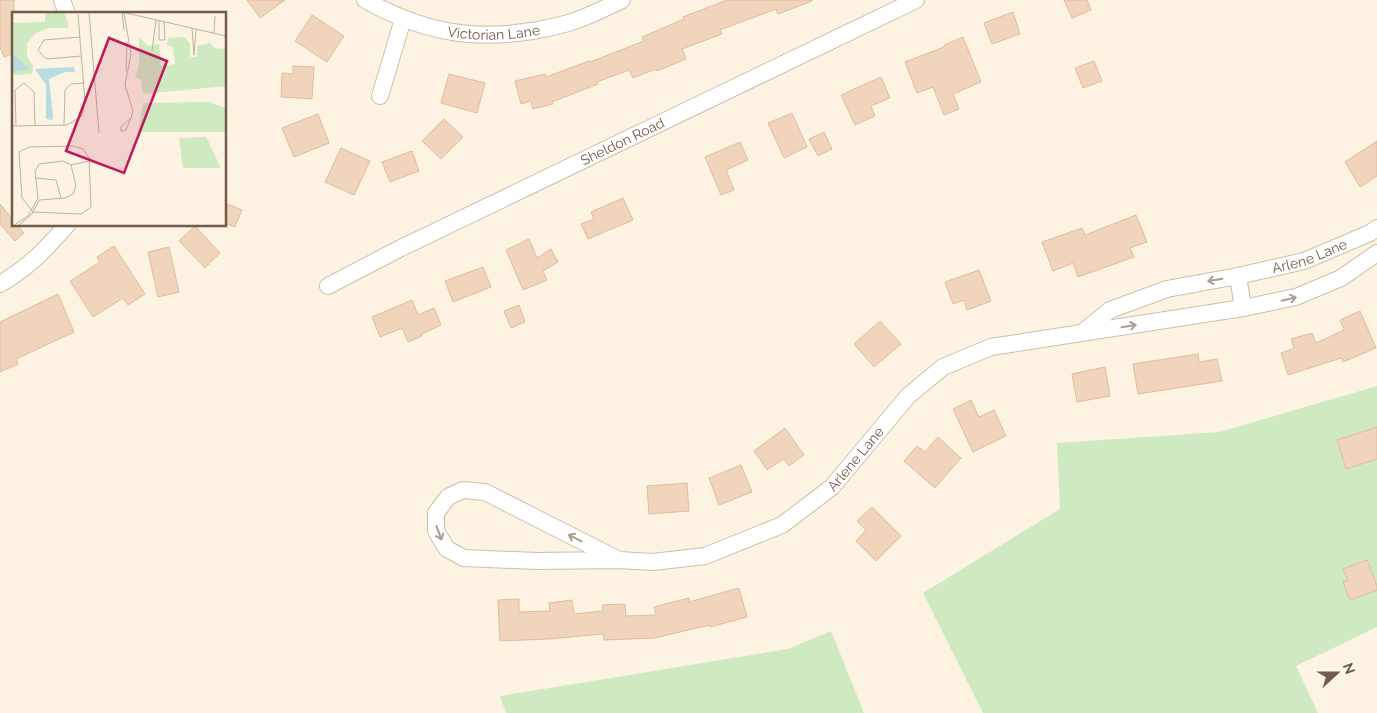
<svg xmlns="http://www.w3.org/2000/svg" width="1377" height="713" font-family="Raleway,sans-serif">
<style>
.green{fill:#cfe9c1}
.building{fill:#f0d4bb;stroke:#e3bb9b}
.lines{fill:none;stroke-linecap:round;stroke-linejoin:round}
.minor-casing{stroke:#cfbeac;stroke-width:18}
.minor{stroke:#fff;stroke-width:16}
.oneway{stroke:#ab9d92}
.labels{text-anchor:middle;stroke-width:5;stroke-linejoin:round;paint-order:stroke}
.street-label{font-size:14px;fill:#735b49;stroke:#fff7e8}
.inset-road{fill:none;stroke:#c1b1a0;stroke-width:1}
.view{fill:#c2185b;fill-opacity:0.15;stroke:#c2185b;stroke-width:2.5}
.inset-edge{fill:none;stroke:#735b49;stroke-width:2.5}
</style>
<rect width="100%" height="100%" fill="#fcf3e2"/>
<path class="green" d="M 1377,386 L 1377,627 L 1296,666 L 1318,713 L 983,713 L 923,593 L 1060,509 L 1057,443 L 1220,432 Z
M 831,631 L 864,713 L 506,713 L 500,696 L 788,649 Z"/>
<path class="building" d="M 0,0 L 14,0 L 14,53 L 4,57 L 0,47 Z
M 247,0 L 285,0 L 260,18 Z
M 727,0 L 812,0 L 812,1 L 778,14 L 776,9 L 720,30 L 722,34 L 682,49 L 686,59 L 657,71 L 656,69 L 633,78 L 629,70 L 597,82 L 598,84 L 552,102 L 553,104 L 533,109 L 531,101 L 521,104 L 515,81 L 545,74 L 546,77 L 589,61 L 590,62 L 644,41 L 642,37 L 684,19 L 683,17 Z
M 1064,0 L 1087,0 L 1091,10 L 1072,18 Z
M 1013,12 L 1020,34 L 992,44 L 984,23 Z
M 312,15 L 344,36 L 327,62 L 295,41 Z
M 963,37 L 981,82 L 953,94 L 959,109 L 944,115 L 933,87 L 917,93 L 905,62 L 944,47 L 944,45 Z
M 1094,61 L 1102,81 L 1083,88 L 1075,68 Z
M 293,66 L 314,67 L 312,99 L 281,97 L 282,73 L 293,74 Z
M 449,74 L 485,83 L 477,113 L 441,103 Z
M 881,77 L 890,98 L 871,106 L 875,116 L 855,125 L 841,95 Z
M 792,113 L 807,147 L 784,158 L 768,123 Z
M 318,114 L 329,143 L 294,157 L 282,128 Z
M 444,119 L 463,137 L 441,159 L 422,141 Z
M 824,132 L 832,149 L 818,156 L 809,139 Z
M 1377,141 L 1377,176 L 1360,187 L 1345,162 Z
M 740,142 L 748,160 L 726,170 L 734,190 L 721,195 L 705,157 Z
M 341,148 L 370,161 L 354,195 L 325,182 Z
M 412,151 L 419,171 L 390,182 L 382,162 Z
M 623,198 L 633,220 L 588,239 L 581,224 L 594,219 L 591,212 Z
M 225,203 L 242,210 L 235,227 L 225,223 Z
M 0,204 L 14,221 L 14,225 L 17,225 L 24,233 L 15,241 L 0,224 Z
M 1136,215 L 1147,242 L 1130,248 L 1134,257 L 1078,277 L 1073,263 L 1053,271 L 1042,242 L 1082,228 L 1085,235 Z
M 195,226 L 220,253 L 205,268 L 179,241 Z
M 529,239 L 537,258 L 551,249 L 558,262 L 543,271 L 547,280 L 523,290 L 506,250 Z
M 114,246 L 145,294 L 128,305 L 123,298 L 93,317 L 70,281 L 100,262 L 97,257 Z
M 169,247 L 179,292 L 158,297 L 148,252 Z
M 483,267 L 491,287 L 453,302 L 445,281 Z
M 979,270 L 991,301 L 967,310 L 964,300 L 953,304 L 945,282 Z
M 58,294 L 74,332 L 16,359 L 18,364 L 0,372 L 0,322 Z
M 412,300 L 418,315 L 434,308 L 441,325 L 422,334 L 422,336 L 408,342 L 402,328 L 380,337 L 372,317 Z
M 519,305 L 525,322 L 511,328 L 504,311 Z
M 1360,311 L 1376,348 L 1343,362 L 1341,358 L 1288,375 L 1281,353 L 1294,348 L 1291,339 L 1312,333 L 1316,343 L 1344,330 L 1340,320 Z
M 880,321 L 901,344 L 874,367 L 854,344 Z
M 1198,354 L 1199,362 L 1217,359 L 1222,381 L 1138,394 L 1133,364 Z
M 1105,367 L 1110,396 L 1077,402 L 1072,374 Z
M 971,400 L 979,417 L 994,410 L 1006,436 L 973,452 L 953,409 Z
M 1377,427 L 1377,459 L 1346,469 L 1337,440 Z
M 785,428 L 804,455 L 789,466 L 784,459 L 767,470 L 754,451 Z
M 938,437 L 961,458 L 935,488 L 904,461 L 917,446 L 925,452 Z
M 741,465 L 752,492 L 719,505 L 709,478 Z
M 687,483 L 689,511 L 649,514 L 647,486 Z
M 872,507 L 901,536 L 876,561 L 856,541 L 866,530 L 857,521 Z
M 1367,560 L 1377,586 L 1377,590 L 1350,600 L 1343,582 L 1348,580 L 1343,569 Z
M 739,588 L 747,617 L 710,627 L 710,625 L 654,638 L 604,640 L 603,634 L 549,639 L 500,641 L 498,600 L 519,599 L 519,612 L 550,611 L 549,603 L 572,600 L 574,614 L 603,611 L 602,605 L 625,604 L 626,616 L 656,615 L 654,607 L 689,598 L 689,602 Z"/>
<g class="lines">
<defs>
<g id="minor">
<path d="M 62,0 L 67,14"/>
<path id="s1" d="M 365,0 C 421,31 469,41 532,31 C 547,28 562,26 577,20 C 592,15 607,7 622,0"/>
<path d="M 380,96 L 403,19"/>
<path d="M 1238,276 L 1243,308"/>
<path d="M 0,284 C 29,267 45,250 67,225"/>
<path id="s2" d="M 328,286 L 401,248 L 916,0"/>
<path id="s3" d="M 1083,332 L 1110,310 L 1167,289 L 1238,276 L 1304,261 L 1370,233 L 1377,228"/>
<path id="s4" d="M 619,560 L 485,492 L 463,490 L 448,497 L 436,513 L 436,531 L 447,549 L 464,558 L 536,561 L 619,560 L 653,562 L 705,556 L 782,525 L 832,487 L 908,396 L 943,367 L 991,347 L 1243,308 L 1296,297 L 1341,278 L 1377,253"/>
</g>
</defs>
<use href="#minor" class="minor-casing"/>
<use href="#minor" class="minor"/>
</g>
<defs><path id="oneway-shaft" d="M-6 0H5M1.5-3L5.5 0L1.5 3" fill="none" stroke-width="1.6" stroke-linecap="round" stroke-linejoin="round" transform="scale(1.25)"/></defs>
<g class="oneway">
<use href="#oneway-shaft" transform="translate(1215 280) rotate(170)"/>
<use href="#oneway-shaft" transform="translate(1289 299) rotate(-13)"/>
<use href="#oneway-shaft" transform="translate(1129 326) rotate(-9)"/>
<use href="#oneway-shaft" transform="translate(439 533) rotate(70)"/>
<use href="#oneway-shaft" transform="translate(575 538) rotate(-153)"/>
</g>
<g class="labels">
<g class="street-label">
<text dy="5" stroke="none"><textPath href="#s1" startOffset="135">Victorian Lane</textPath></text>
<text dy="5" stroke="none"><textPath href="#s2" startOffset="328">Sheldon Road</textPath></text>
<text dy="5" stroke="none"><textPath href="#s3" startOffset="242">Arlene Lane</textPath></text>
<text dy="5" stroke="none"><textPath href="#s4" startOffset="691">Arlene Lane</textPath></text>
</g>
</g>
<g transform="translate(12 12)">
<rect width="214" height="214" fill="#fcf3e2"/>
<path d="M 33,0 L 53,0 L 57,16 L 36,16 L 24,21 L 15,31 L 15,44 L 21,54 L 20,62 L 0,63 L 0,11 L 33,10 ZM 127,25 L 136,34 L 147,32 L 149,54 L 163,52 L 161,35 L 155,33 L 156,26 L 172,25 L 178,31 L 178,45 L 185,45 L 185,34 L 198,31 L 202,36 L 214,37 L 214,74 L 131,82 L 129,68 L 123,66 L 127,52 ZM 197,90 L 214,96 L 214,120 L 126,120 L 131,91 ZM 194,125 L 209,156 L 171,156 L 167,126 Z" fill="#cfe9c1"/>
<path d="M 0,35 L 2,43 L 18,58 L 0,59 ZM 62,55 L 63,60 L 53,60 L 37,67 L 41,104 L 40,108 L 34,107 L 34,73 L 23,57 Z" fill="#b8dbe4"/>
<path class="inset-road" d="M 77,0 L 87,121M 110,0 L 214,24M 110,0 L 112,18M 112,1 L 119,42 L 113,73 L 121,99 L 120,103 L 114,118 L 109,119 L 109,115 L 119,106M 147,9 L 147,28 L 153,28 L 152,10M 180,16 L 182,43 L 184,17M 202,21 L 203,4M 68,25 L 32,28 L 26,38 L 34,47 L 70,44M 140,39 L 144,8M 114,59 L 115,30M 52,113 L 53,78 L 59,72 L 72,71M 0,114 L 55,113 L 70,104 L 73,90 L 66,2M 4,114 L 3,78 L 12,71 L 22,80 L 23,114M 61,134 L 71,137 L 77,146 L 79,195 L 69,202 L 21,200 L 10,186 L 7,140 L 17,135 ZM 59,153 L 77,149M 24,166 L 44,168 L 49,186M 1,214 L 16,204 L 26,186 L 23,159 L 27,152 L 51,149 L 59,153 L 64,174 L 61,182 L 53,186 L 27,188 L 20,202 L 6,214"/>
<path class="view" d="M 97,26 L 155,49 L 112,161 L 54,139 Z"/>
<rect width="214" height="214" class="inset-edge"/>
</g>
<g transform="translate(1337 673) rotate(69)" stroke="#fff7e8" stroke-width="4" paint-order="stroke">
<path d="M0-4L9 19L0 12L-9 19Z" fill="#735b49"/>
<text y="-8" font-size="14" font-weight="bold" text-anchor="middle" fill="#735b49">N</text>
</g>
</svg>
